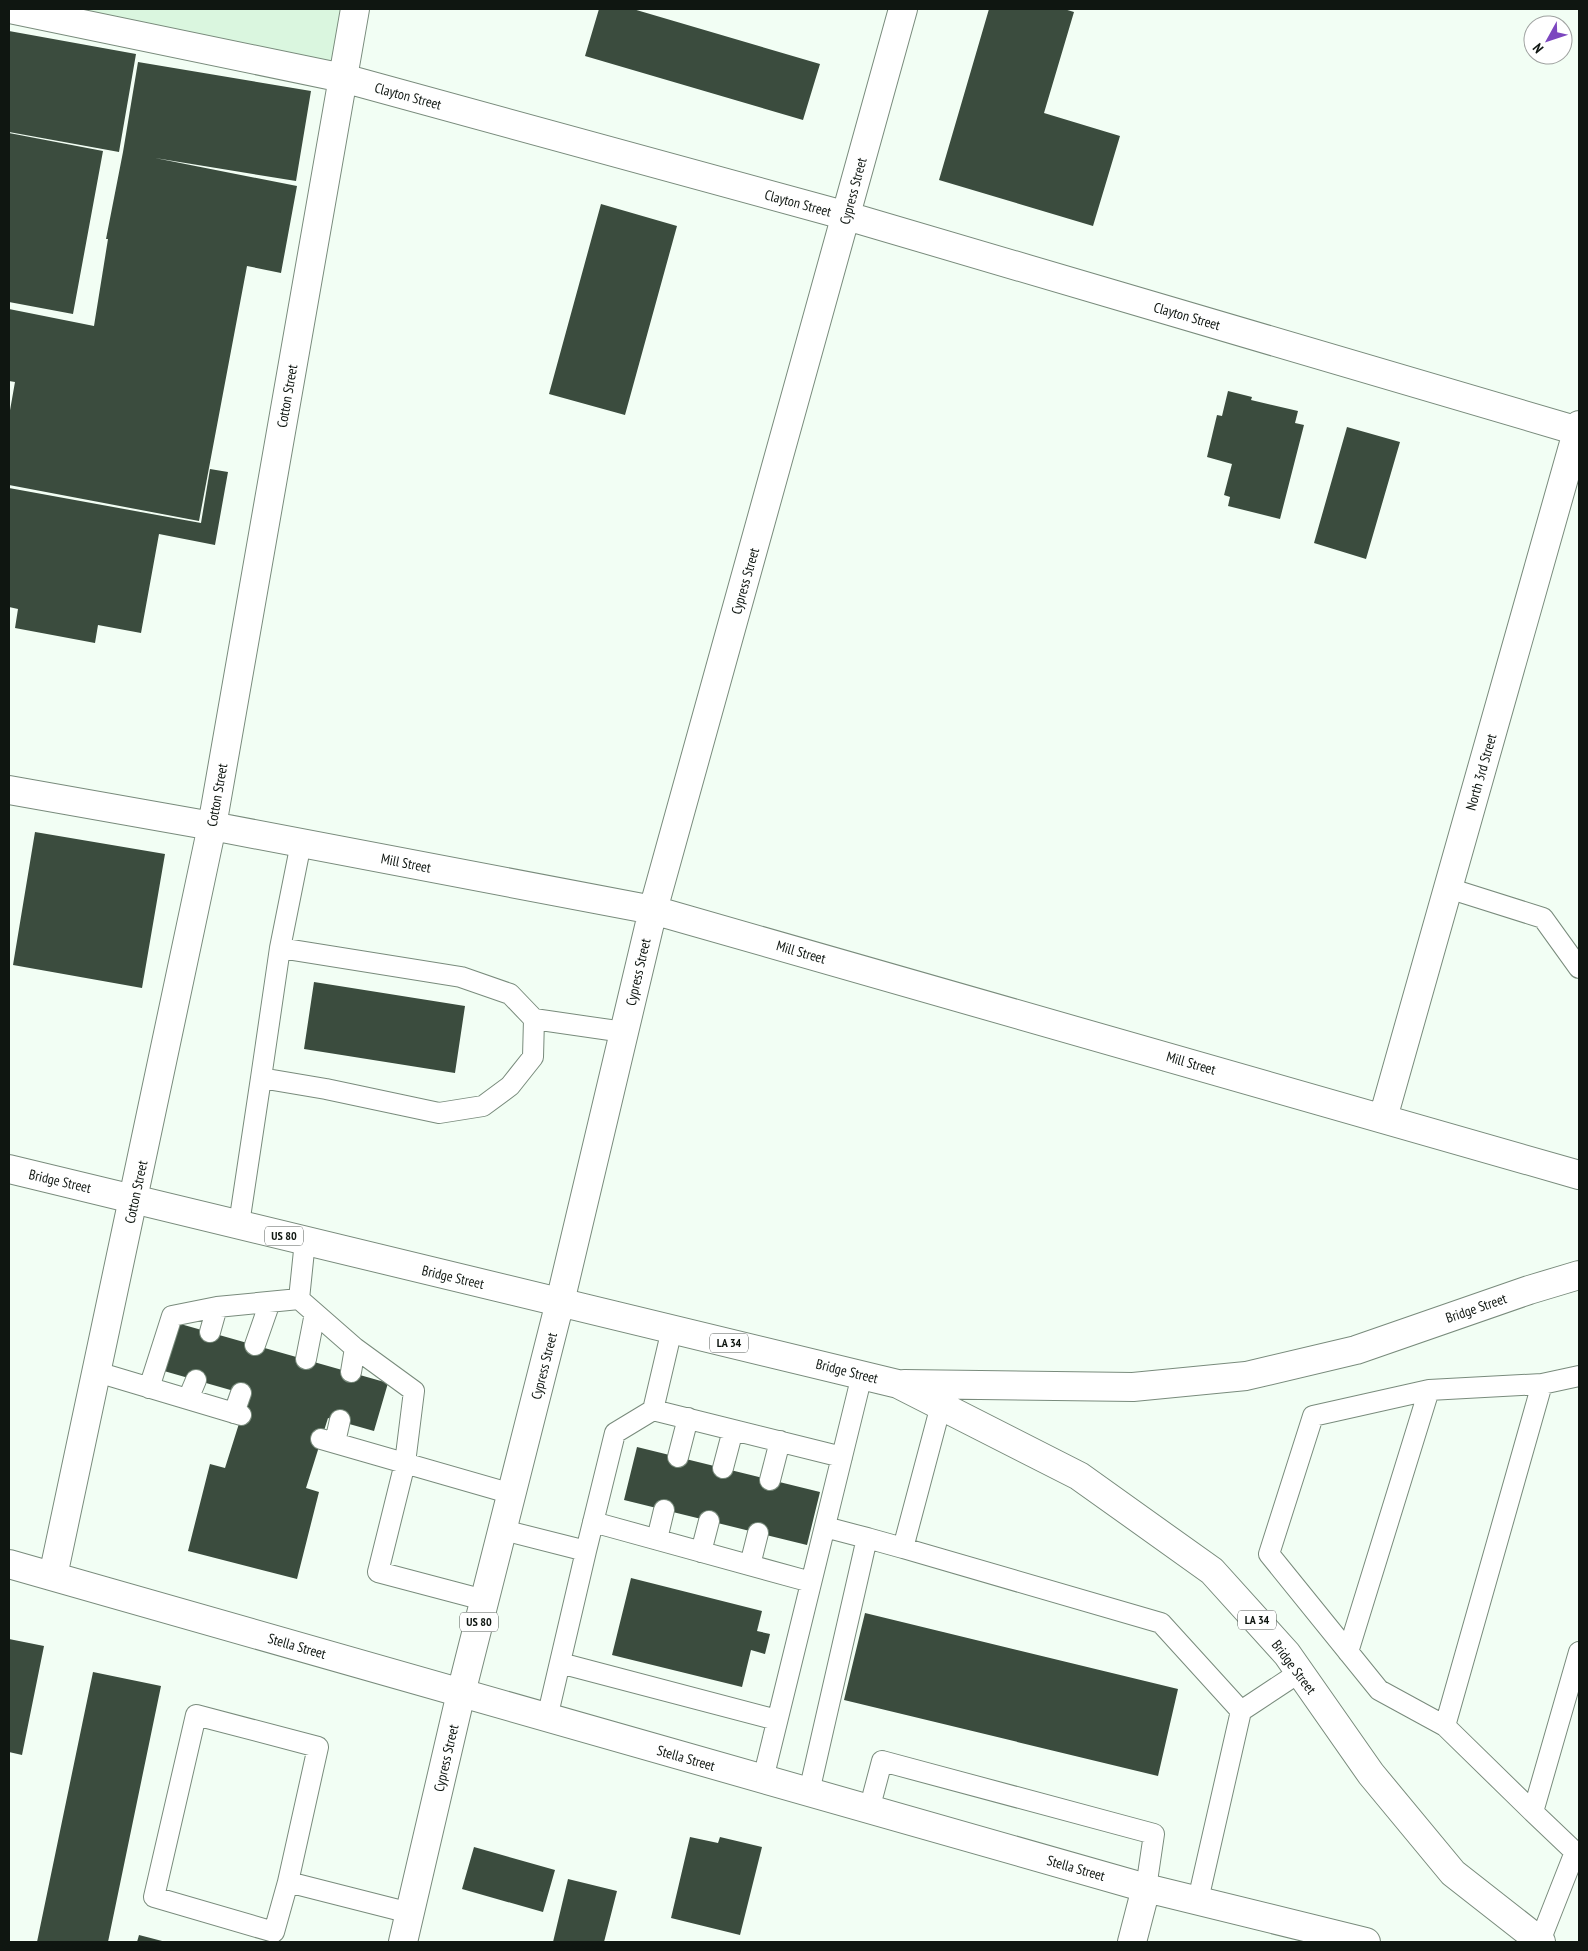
<svg xmlns="http://www.w3.org/2000/svg" width="1588" height="1951" font-family="'PT Sans Narrow',sans-serif">
<style>
.built{fill:#daf6df}
.building{fill:#3b4c3e}
.lines{fill:none;stroke-linecap:round;stroke-linejoin:round}
.lane-casing{stroke:#798b7c;stroke-width:22}
.street-casing{stroke:#798b7c;stroke-width:30}
.primary-casing{stroke:#798b7c;stroke-width:30}
.lane{stroke:#fff;stroke-width:20}
.street{stroke:#fff;stroke-width:28}
.primary{stroke:#fff;stroke-width:28}
.labels{text-anchor:middle;stroke-width:5;stroke-linejoin:round;paint-order:stroke}
.shield{fill:#fff;stroke:#575c58;stroke-width:1}
.shield-label{font-size:12px;font-weight:bold;fill:#0f1611}
.street-label{font-size:14px;fill:#0f1611;stroke:#fff}
</style>
<rect width="100%" height="100%" fill="#f2fef4"/>
<path class="built" d="M 10,9 L 352,9 L 343,78 Z"/>
<path class="building" d="M 599,9 L 633,9 L 820,64 L 803,120 L 585,56 Z
M 989,9 L 1064,9 L 1074,12 L 1044,113 L 1120,136 L 1093,226 L 939,180 Z
M 9,31 L 136,54 L 119,152 L 9,132 Z
M 138,62 L 311,91 L 296,181 L 155,158 L 297,186 L 281,273 L 247,266 L 199,521 L 9,485 L 9,416 L 15,382 L 9,381 L 9,309 L 94,326 L 108,239 L 106,239 L 123,152 Z
M 9,133 L 103,151 L 73,314 L 9,302 Z
M 601,204 L 677,226 L 625,415 L 549,394 Z
M 1228,391 L 1252,397 L 1251,400 L 1298,411 L 1295,423 L 1304,425 L 1280,519 L 1228,506 L 1230,497 L 1224,495 L 1232,464 L 1207,457 L 1217,415 L 1222,416 Z
M 1347,427 L 1400,442 L 1366,559 L 1314,543 Z
M 210,469 L 228,472 L 215,545 L 159,534 L 141,633 L 98,625 L 95,643 L 15,628 L 18,609 L 9,607 L 9,488 L 201,523 Z
M 35,832 L 165,854 L 142,988 L 13,965 Z
M 314,982 L 465,1006 L 455,1073 L 304,1049 Z
M 177,1323 L 388,1383 L 374,1431 L 328,1418 L 306,1488 L 319,1492 L 297,1579 L 188,1551 L 210,1464 L 225,1468 L 248,1395 L 164,1371 Z
M 637,1447 L 820,1492 L 807,1545 L 624,1500 Z
M 631,1578 L 762,1611 L 757,1631 L 770,1634 L 765,1654 L 751,1650 L 742,1687 L 612,1655 Z
M 865,1613 L 1178,1689 L 1158,1776 L 844,1700 Z
M 9,1639 L 44,1646 L 22,1755 L 9,1752 Z
M 93,1672 L 161,1686 L 108,1942 L 37,1942 Z
M 690,1837 L 718,1843 L 720,1837 L 762,1847 L 740,1935 L 671,1918 Z
M 474,1847 L 555,1870 L 543,1912 L 462,1889 Z
M 568,1879 L 617,1891 L 604,1942 L 553,1942 Z
M 139,1935 L 166,1942 L 137,1942 Z"/>
<g class="lines">
<defs>
<path id="lane" d="M 1448,888 L 1543,918 L 1579,968
M 534,1019 L 624,1032
M 261,1078 L 280,948 L 301,843
M 239,1224 L 261,1078 L 326,1089 L 439,1113 L 483,1106 L 510,1086 L 533,1057 L 534,1019 L 510,994 L 461,977 L 280,948
M 305,1241 L 299,1299 L 355,1348 L 351,1372
M 210,1332 L 217,1307 L 299,1299
M 255,1345 L 270,1302
M 355,1348 L 414,1391 L 405,1463 L 378,1572 L 484,1600
M 306,1359 L 315,1313
M 97,1372 L 241,1415
M 1579,1376 L 1542,1384 L 1429,1390 L 1313,1416 L 1269,1554 L 1379,1690 L 1445,1726 L 1533,1812 L 1579,1652
M 149,1388 L 172,1316 L 217,1307
M 188,1399 L 196,1380
M 941,1405 L 903,1548 L 1161,1623 L 1241,1711 L 1198,1900
M 653,1410 L 842,1457
M 234,1413 L 241,1393
M 321,1439 L 512,1494
M 335,1442 L 340,1420
M 678,1457 L 688,1418
M 723,1468 L 733,1430
M 770,1480 L 780,1441
M 593,1522 L 811,1582
M 825,1527 L 867,1538
M 503,1530 L 586,1551
M 657,1539 L 664,1510
M 701,1552 L 709,1521
M 750,1565 L 758,1533
M 1348,1652 L 1429,1390
M 560,1663 L 777,1720
M 1241,1711 L 1300,1672
M 547,1718 L 586,1551 L 615,1433 L 653,1410 L 672,1329
M 1445,1726 L 1542,1384
M 763,1779 L 862,1375
M 809,1792 L 867,1538 L 903,1548
M 869,1810 L 882,1761 L 1154,1834 L 1146,1888
M 1533,1812 L 1575,1852 L 1579,1853
M 288,1882 L 274,1932 L 154,1897 L 196,1715 L 318,1747 L 288,1882 L 410,1913
M 1540,1941 L 1575,1852"/>
<path id="street" d="M 10,9 L 343,78 L 847,216 L 1578,431
M 9,790 L 212,826 L 653,910 L 1579,1175
M 1383,1118 L 1579,425
M 560,1302 L 653,910 L 903,9
M 9,1564 L 1146,1888 L 1366,1942
M 53,1576 L 212,826 L 355,9
M 1132,1942 L 1146,1888"/>
<path id="primary" d="M 9,1169 L 898,1384 L 1079,1476 L 1212,1571 L 1287,1654 L 1371,1774 L 1453,1873 L 1541,1942
M 904,1384 L 1133,1387 L 1246,1376 L 1356,1350 L 1529,1290 L 1579,1275
M 403,1942 L 461,1693 L 560,1302"/>
</defs>
<use href="#lane" class="lane-casing"/>
<use href="#street" class="street-casing"/>
<use href="#primary" class="primary-casing"/>
<use href="#lane" class="lane"/>
<use href="#street" class="street"/>
<use href="#primary" class="primary"/>
</g>
<g class="labels">
<g class="shield">
<rect x="265" y="1226.5" width="38" height="19" rx="4"/>
<rect x="710" y="1333.5" width="38" height="19" rx="4"/>
<rect x="1238" y="1610.5" width="38" height="19" rx="4"/>
<rect x="460" y="1612.5" width="38" height="19" rx="4"/>
</g>
<g class="shield-label">
<text x="284" y="1240">US 80</text>
<text x="729" y="1347">LA 34</text>
<text x="1257" y="1624">LA 34</text>
<text x="479" y="1626">US 80</text>
</g>
<g class="street-label">
<text transform="translate(408 96) rotate(15)" y="5">Clayton Street</text>
<text transform="translate(853 191) rotate(-75)" y="5">Cypress Street</text>
<text transform="translate(798 203) rotate(15)" y="5">Clayton Street</text>
<text transform="translate(1187 316) rotate(16)" y="5">Clayton Street</text>
<text transform="translate(287 396) rotate(-80)" y="5">Cotton Street</text>
<text transform="translate(745 581) rotate(-74)" y="5">Cypress Street</text>
<text transform="translate(1481 772) rotate(-74)" y="5">North 3rd Street</text>
<text transform="translate(217 795) rotate(-80)" y="5">Cotton Street</text>
<text transform="translate(406 863) rotate(11)" y="5">Mill Street</text>
<text transform="translate(801 952) rotate(16)" y="5">Mill Street</text>
<text transform="translate(638 972) rotate(-77)" y="5">Cypress Street</text>
<text transform="translate(1191 1063) rotate(16)" y="5">Mill Street</text>
<text transform="translate(60 1181) rotate(13)" y="5">Bridge Street</text>
<text transform="translate(136 1192) rotate(-78)" y="5">Cotton Street</text>
<text transform="translate(453 1277) rotate(13)" y="5">Bridge Street</text>
<text transform="translate(1476 1308) rotate(-19)" y="5">Bridge Street</text>
<text transform="translate(544 1366) rotate(-76)" y="5">Cypress Street</text>
<text transform="translate(847 1371) rotate(14)" y="5">Bridge Street</text>
<text transform="translate(297 1646) rotate(16)" y="5">Stella Street</text>
<text transform="translate(1294 1667) rotate(53)" y="5">Bridge Street</text>
<text transform="translate(446 1758) rotate(-77)" y="5">Cypress Street</text>
<text transform="translate(686 1758) rotate(16)" y="5">Stella Street</text>
<text transform="translate(1076 1868) rotate(16)" y="5">Stella Street</text>
</g>
</g>
<rect width="1588" height="1951" fill="none" stroke="#0f1611" stroke-width="20"/>
<g transform="translate(1548 40) rotate(230)"><circle r="24" fill="#ffffff" stroke="#9fa2a0"/>
<path d="M0-4L9 19L0 12L-9 19Z" fill="#7c47bf"/>
<text y="-8" font-size="14" font-weight="bold" text-anchor="middle" fill="#0f1611">N</text>
</g>
</svg>
